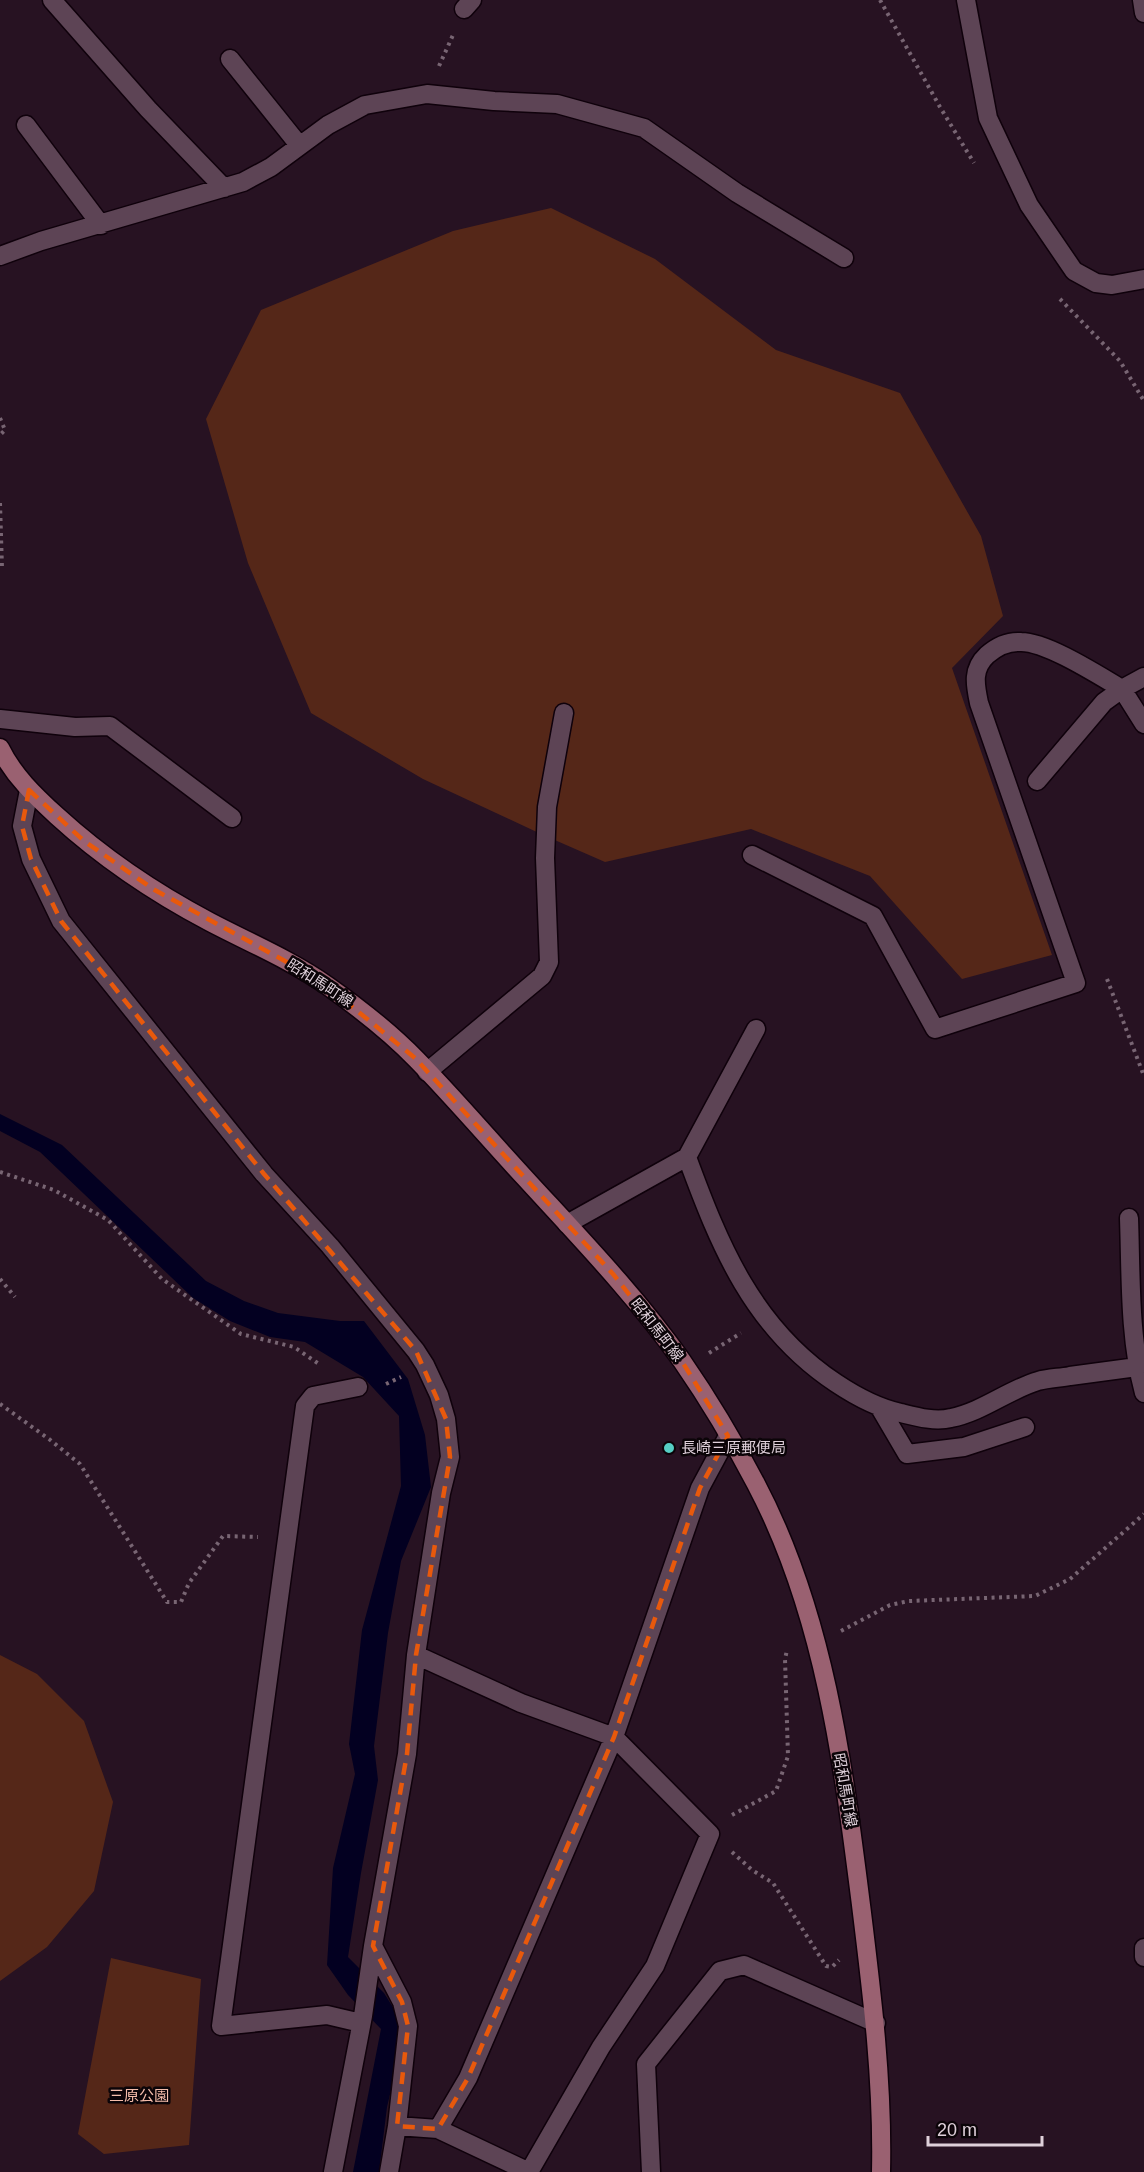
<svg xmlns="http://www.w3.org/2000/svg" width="1144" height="2172" font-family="Arial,'Noto Sans JP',sans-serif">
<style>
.green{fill:#552718}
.water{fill:#030021}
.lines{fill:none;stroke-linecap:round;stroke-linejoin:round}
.minor-casing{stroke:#0f010b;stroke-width:21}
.major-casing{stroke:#0f010b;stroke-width:21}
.path{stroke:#786573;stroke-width:4;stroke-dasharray:3 4.5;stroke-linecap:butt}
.minor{stroke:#5d4455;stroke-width:18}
.major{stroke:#9a6171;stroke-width:18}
.marked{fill:none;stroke:#e8590c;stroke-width:4.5;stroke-dasharray:12 8;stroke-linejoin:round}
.poi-dot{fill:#56cec4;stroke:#0b0408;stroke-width:2}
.labels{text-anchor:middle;stroke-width:5;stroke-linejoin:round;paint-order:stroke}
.street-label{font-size:15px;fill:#dfd0da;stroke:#0b0408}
.poi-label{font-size:15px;fill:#dfd0da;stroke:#0b0408;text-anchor:start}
.park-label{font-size:15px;fill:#f5bdab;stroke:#0b0408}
</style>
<rect width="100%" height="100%" fill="#271222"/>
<path class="green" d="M 551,208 L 655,259 L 776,350 L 900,393 L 981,536 L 1003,616 L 952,668 L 1052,955 L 962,979 L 870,876 L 751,829 L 605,862 L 541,834 L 423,779 L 311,713 L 248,563 L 206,419 L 261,310 L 453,231 Z
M 0,1655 L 37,1674 L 84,1721 L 113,1802 L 94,1891 L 47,1947 L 0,1981 Z
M 111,1958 L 201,1979 L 189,2145 L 104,2154 L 78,2134 Z"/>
<path class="water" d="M 0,1114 L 62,1145 L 206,1281 L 244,1301 L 278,1313 L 340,1321 L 364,1321 L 408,1379 L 425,1435 L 431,1487 L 401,1561 L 388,1633 L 374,1746 L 378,1780 L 361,1873 L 348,1957 L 384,1993 L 399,2017 L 404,2035 L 387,2107 L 379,2172 L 353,2172 L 381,2029 L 348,1995 L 327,1965 L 333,1868 L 355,1774 L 349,1744 L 362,1630 L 401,1486 L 399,1416 L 363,1377 L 305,1342 L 270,1337 L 230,1321 L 193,1298 L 40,1152 L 0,1131 Z"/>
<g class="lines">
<defs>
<path id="minor" d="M 52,0 L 148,109 L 224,188
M 966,0 L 988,118 L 1029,205 L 1074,271 L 1096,283 L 1112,285 L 1144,279
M 1142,0 L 1144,13
M 464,9 L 472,0
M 230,59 L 299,145
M 26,125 L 101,225
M 0,256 L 41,241 L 243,182 L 271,167 L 328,125 L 365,105 L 427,94 L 494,101 L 557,104 L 644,128 L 737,193 L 844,258
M 1144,677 L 1122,689 L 1144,724
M 0,719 L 75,727 L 110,726 L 232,818
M 29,790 L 22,826 L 31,859 L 61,921 L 264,1174 L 330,1246 L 416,1351 L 425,1365 L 439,1395 L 446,1419 L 450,1457 L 441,1493 L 416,1655 L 407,1754 L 373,1946 L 363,2016 L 333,2172
M 752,855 L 873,916 L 935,1029 L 1076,983 L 979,703 C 975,684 972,669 987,655 C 996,647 1008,641 1021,642 C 1047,642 1098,675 1122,689 L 1104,702 L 1037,781
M 756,1029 L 687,1157 C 720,1247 753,1328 836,1383 C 857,1397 877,1408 901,1413 C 917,1417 935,1422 951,1418 C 982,1412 1008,1390 1038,1381 C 1048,1378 1060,1378 1070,1376 C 1092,1373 1115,1370 1137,1367
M 427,1072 L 542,976 L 549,962 L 545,858 L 547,807 L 564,713
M 1129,1218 C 1131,1276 1129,1337 1144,1393
M 567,1224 L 687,1157
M 358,1387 L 313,1396 L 305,1406 L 221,2026 L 327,2015 L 361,2023
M 880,1408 L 907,1454 L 964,1447 L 1025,1427
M 416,1655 L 521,1703 L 614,1737 L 710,1834 L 655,1966 L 601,2047 L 529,2172 L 438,2129
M 373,1946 L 402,2002 L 408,2026 L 397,2126 L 389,2172
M 1144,1948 L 1144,1957
M 397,2126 L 438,2129 L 468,2078 L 614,1737 L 700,1488 L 728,1436
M 651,2172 L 646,2064 L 720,1971 L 744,1965 L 876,2023"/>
<path id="major" d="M 0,748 C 13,775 35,796 57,816 C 103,858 155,893 210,922 C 250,943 291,960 328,986 C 359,1008 390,1032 417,1060 C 454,1098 489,1139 525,1178 C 579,1237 636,1296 682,1361 C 709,1400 734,1442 756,1484 C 824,1613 843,1762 861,1905 C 872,1994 883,2082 881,2172"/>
</defs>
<use href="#minor" class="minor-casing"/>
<use href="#major" class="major-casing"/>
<path class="path" d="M 880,0 L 940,107 L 974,163
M 439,66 L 453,35
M 1060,299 L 1120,361 L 1144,401
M 0,418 L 5,430 L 0,435
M 0,503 L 2,568 L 0,569
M 1107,979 L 1144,1076
M 0,1172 L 54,1190 L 108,1220 L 162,1279 L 241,1334 L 294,1347 L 319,1364
M 0,1279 L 15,1297
M 709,1353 L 741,1333
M 386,1384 L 401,1377
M 0,1404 L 49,1439 L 80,1464 L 167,1602 L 181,1602 L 189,1583 L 223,1536 L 258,1537
M 841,1631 L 890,1605 L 909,1601 L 1035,1596 L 1070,1579 L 1144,1514
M 732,1815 L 776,1791 L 788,1756 L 785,1659 L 787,1650
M 732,1852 L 752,1870 L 773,1883 L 826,1966 L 832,1967 L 839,1960"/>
<use href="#minor" class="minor"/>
<use href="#major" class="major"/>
</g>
<path class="marked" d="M 29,790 L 84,841 L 153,889 L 318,979 L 415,1058 L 613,1274 L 683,1363 L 728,1436 L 700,1488 L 614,1737 L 468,2078 L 438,2129 L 397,2126 L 408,2026 L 402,2002 L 373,1946 L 407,1754 L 416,1655 L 450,1457 L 446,1419 L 416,1351 L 264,1174 L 61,921 L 31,859 L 22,826 Z"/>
<circle class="poi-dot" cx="669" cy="1448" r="6"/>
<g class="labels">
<g class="street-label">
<text transform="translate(320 983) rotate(33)" y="5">昭和馬町線</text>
<text transform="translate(657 1330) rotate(52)" y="5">昭和馬町線</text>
<text transform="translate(845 1790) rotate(80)" y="5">昭和馬町線</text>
</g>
<g class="poi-label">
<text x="681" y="1453">長崎三原郵便局</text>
</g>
<g class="park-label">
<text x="139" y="2101">三原公園</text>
</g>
</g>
<path d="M928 2136v9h114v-9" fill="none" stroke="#dfd0da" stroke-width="3"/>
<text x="937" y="2136" font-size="18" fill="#dfd0da" stroke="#0b0408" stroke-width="4.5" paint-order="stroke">20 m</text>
</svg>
